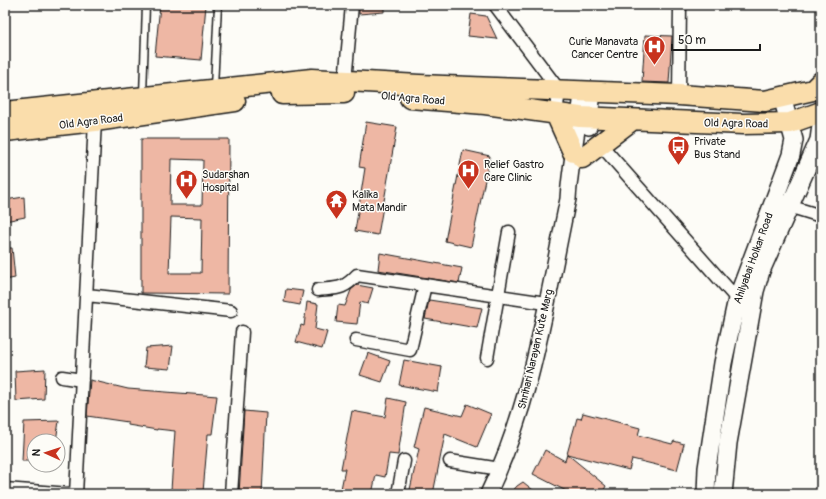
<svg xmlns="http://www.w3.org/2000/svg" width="826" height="499" font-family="Pangolin,sans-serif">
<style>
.building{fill:#eeb7a4;stroke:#1c1c1c;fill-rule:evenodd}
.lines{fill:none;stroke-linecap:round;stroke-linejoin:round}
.service-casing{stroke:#1c1c1c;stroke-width:9}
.minor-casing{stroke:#1c1c1c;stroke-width:15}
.tertiary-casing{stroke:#1c1c1c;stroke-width:18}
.secondary-casing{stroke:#1c1c1c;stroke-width:20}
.primary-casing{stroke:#1c1c1c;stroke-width:23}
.service{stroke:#fdfcf7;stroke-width:6}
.minor{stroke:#fdfcf7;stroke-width:12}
.tertiary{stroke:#fdfcf7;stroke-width:15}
.secondary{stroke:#fdfcf7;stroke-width:17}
.primary{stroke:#faddab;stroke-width:20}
.labels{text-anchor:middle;stroke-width:3;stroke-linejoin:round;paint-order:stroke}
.poi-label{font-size:11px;fill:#1c1c1c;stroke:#fdfcf7;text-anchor:start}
.street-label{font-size:11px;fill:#1c1c1c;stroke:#fdfcf7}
</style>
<rect width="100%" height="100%" fill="#fdfcf7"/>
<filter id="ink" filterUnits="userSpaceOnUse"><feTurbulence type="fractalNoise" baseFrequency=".025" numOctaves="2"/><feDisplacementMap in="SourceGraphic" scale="8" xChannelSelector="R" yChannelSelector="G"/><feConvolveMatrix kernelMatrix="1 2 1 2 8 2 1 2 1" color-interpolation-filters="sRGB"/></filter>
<g filter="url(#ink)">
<path class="building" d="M 160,5 L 206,5 L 201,60 L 155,56 Z
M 359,5 L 384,5 L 384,12 L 359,14 Z
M 471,14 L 486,16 L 497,39 L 468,36 Z
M 645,35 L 672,36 L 669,83 L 642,82 Z
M 366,122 L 397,127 L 378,235 L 355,231 L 365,168 L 359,167 Z
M 141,139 L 229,139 L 228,294 L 141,293 ZM 171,159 L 203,160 L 202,205 L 170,205 ZM 171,217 L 202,218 L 201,273 L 169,273 Z
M 463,150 L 490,156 L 471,247 L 445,241 Z
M 24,197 L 25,217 L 5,221 L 5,200 Z
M 5,248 L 12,248 L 15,278 L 5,280 Z
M 380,253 L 462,268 L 459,283 L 378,270 Z
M 357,285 L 373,288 L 368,304 L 360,302 L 357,324 L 336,322 L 338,305 L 345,306 L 351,290 Z
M 286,289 L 303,291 L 300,305 L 284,302 Z
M 429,300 L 482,308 L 477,328 L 425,319 Z
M 307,302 L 318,304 L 315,329 L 327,332 L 322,349 L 296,342 L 301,325 L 304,326 Z
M 173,346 L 170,369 L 144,367 L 146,348 Z
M 368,353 L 390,361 L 382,382 L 360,375 Z
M 404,360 L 442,367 L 438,392 L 399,385 Z
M 45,369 L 44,399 L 16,401 L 15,371 Z
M 90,380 L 128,389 L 217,396 L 212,434 L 208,434 L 203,492 L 171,490 L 175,431 L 157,429 L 157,430 L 128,425 L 128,422 L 87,416 Z
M 388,398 L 406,402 L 398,455 L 389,454 L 385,477 L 376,475 L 372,494 L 340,494 L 345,469 L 341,469 L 352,411 L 385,417 Z
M 467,404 L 491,414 L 477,447 L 445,434 L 433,494 L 409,494 L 419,449 L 414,447 L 424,407 L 462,416 Z
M 244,411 L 266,413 L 262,494 L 239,494 Z
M 583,413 L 640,428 L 638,435 L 672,444 L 674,441 L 684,444 L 677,470 L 632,459 L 629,470 L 567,454 L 577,418 L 581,419 Z
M 59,421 L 56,441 L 34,441 L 34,461 L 22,461 L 24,422 Z
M 545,450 L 565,461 L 567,454 L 606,486 L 602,494 L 572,494 L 533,474 Z
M 523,482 L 538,494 L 510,494 L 517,486 Z"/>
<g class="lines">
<defs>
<path id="service" d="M 214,87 L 218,5
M 143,95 L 146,5"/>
<path id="minor" d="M 495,5 L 559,90 L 556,114
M 345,81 L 352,5
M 679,95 L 680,5
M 600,144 L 737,299
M 782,204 L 821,216
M 318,290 C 337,288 343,290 357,275 L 546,303
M 87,295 L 231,311
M 356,340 L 410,350 L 425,285
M 487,358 L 509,232
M 62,377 L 82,380
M 450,461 L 500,469
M 5,489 L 70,494
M 76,494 L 95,121
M 231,494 L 242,332
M 398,494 L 404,461"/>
<path id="tertiary" d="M 589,127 L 593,92
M 488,494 C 533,402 547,298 568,199 C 570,162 579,128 582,92"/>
<path id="secondary" d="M 706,494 L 707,468 L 723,363 L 737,299 L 791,155 L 794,140 L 782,97
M 723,494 L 728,443 L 755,291 L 761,271 L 819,140 L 821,125"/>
<path id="primary" d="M 282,94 L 344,93
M 410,98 L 485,104 L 580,117 L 743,124 L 790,123 L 821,112
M 5,112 L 312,79 L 419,85 L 679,95 L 765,101 L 813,90 L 821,82
M 556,114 L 573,152
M 5,131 L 95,121 L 235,101
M 582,158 L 632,120"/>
</defs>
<use href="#service" class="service-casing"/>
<use href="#minor" class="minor-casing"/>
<use href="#tertiary" class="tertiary-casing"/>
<use href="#secondary" class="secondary-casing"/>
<use href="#primary" class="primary-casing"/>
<use href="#service" class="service"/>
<use href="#minor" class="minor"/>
<use href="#tertiary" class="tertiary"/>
<use href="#secondary" class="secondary"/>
<use href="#primary" class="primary"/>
</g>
</g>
<defs>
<symbol id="hospital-pin" viewBox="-11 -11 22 30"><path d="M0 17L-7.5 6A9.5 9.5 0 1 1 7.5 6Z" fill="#c8321e" stroke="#fdfcf7"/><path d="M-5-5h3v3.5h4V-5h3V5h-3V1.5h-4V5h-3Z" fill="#fff"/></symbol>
<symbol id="bus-pin" viewBox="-11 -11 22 30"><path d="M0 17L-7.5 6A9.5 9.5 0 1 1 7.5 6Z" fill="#c8321e" stroke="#fdfcf7"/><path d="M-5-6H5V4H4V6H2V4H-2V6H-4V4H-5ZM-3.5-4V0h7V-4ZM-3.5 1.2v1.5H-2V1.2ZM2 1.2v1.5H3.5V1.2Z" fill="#fff"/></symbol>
<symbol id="temple-pin" viewBox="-11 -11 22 30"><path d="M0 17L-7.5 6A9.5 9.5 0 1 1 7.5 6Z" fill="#c8321e" stroke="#fdfcf7"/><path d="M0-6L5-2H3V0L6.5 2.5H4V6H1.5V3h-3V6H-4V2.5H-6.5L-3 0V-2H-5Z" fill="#fff"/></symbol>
</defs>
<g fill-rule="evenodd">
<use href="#hospital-pin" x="642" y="34" width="25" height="34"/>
<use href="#bus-pin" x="666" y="134" width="25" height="34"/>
<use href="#hospital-pin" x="456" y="158" width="25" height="34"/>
<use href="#hospital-pin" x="174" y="168" width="25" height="34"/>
<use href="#temple-pin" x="324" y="188" width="25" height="34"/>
</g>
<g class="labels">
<g class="poi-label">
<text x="638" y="45" text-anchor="end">Curie Manavata<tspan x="638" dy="13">Cancer Centre</tspan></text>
<text x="694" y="145">Private<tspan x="694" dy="13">Bus Stand</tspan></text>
<text x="484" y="168">Relief Gastro<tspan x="484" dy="13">Care Clinic</tspan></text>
<text x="202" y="178">Sudarshan<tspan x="202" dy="13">Hospital</tspan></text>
<text x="352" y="198">Kalika<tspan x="352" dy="13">Mata Mandir</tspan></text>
</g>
<g class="street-label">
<text transform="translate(413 98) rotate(5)" y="4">Old Agra Road</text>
<text transform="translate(91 121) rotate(-7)" y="4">Old Agra Road</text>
<text transform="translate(736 123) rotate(1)" y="4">Old Agra Road</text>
<text transform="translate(753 258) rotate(-70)" y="4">Ahilyabai Holkar Road</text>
<text transform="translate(535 349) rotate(-77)" y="4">Shrihari Narayan Kute Marg</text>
</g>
</g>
<rect width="826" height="499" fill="none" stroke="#fdfcf7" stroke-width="20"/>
<rect x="10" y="10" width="806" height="479" fill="none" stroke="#1c1c1c" stroke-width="1.5" filter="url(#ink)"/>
<g transform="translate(46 453) rotate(273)"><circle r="19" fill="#fdfcf7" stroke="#a3a29f"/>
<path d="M0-3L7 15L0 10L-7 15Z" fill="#c8321e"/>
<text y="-6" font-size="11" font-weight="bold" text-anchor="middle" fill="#1c1c1c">N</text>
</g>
<path d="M672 44v6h88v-6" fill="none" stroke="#1c1c1c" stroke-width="2"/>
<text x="678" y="44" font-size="12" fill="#1c1c1c" stroke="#fdfcf7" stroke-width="3" paint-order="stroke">50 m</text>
</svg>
